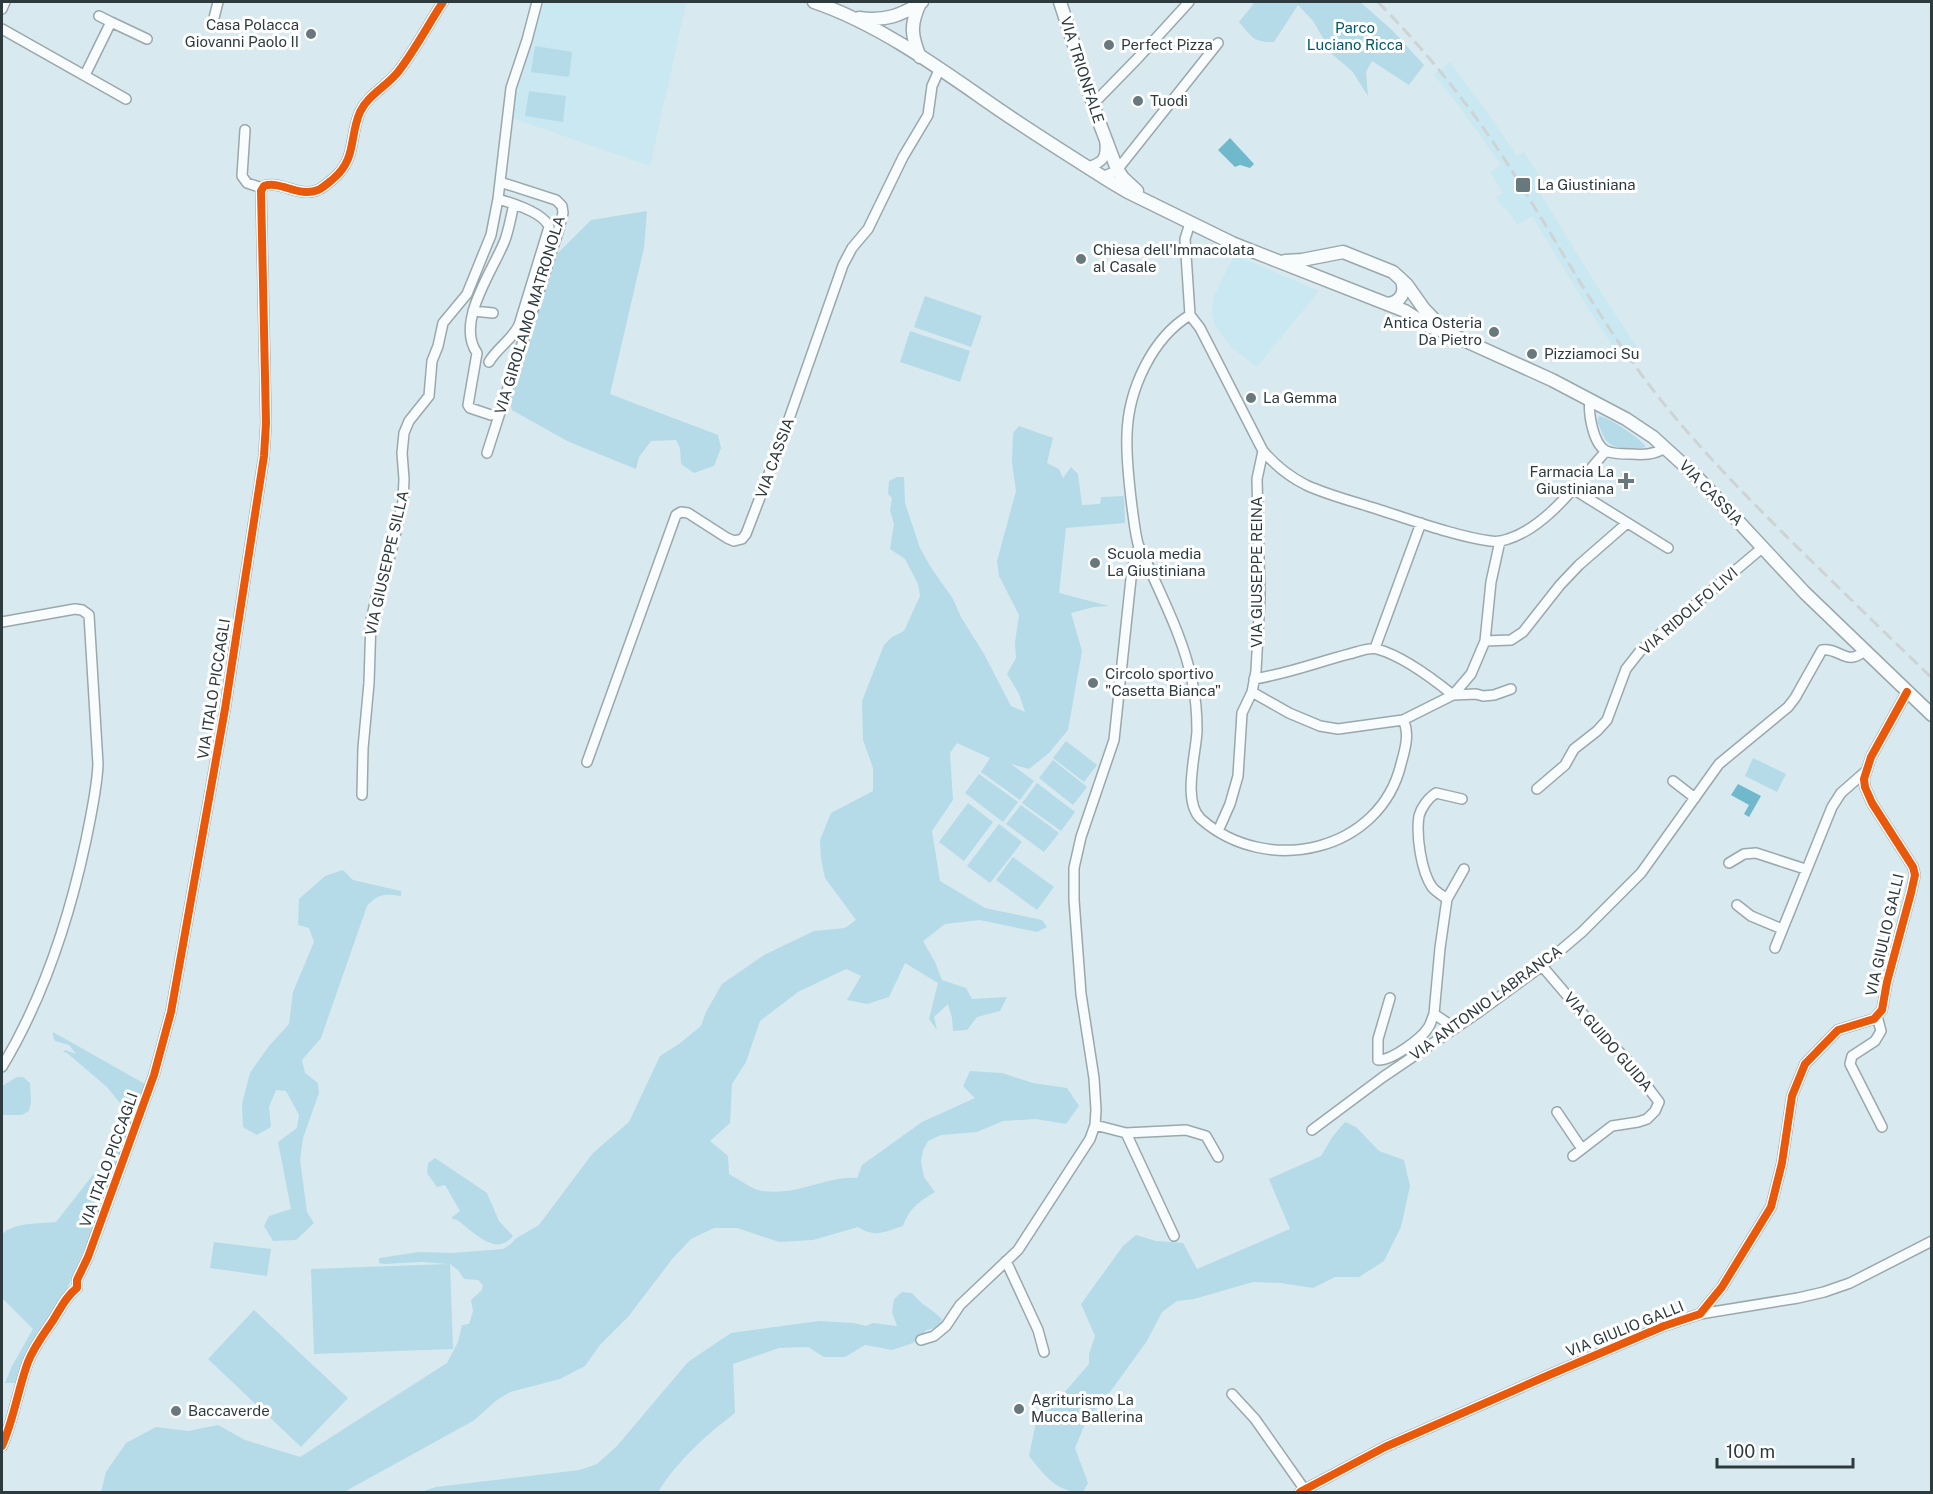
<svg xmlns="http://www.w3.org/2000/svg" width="1933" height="1494" font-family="'Public Sans',sans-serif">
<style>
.built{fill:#c9e8f2}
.green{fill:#b4dbe7}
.water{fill:#70b8cc}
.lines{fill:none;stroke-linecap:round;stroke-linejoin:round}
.minor-casing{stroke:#9aa8ac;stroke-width:12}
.major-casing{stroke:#9aa8ac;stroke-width:15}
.minor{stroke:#f9fcfd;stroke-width:9}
.major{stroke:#f9fcfd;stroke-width:12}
.rail{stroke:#ced3d4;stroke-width:3;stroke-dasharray:12 6;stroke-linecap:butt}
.cycleway-casing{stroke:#fff;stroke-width:11}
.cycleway{stroke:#e8590c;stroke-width:8}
.poi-dot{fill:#69787c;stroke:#fff;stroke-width:2}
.labels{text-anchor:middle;stroke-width:6;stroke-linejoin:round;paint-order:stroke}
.poi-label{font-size:15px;fill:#2d3a3e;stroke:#fff;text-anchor:start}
.park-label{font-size:15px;fill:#015669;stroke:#fff}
.street-label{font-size:15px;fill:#2d3a3e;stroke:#fff}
</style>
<rect width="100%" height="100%" fill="#d8eaef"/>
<path class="built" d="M 544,2 L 684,2 L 686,4 L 650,166 L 512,118 L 512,109 Z
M 1450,62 L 1488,113 L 1517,156 L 1524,152 L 1544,183 L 1537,188 L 1604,297 L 1639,350 L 1622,360 L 1589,310 L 1532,216 L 1517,225 L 1506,208 L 1503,209 L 1496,197 L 1503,193 L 1490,172 L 1501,165 L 1461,109 L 1434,75 Z
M 1234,255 L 1319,291 L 1257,367 L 1232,348 L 1222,335 L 1215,326 L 1212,313 L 1213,298 Z"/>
<path class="green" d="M 1255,2 L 1360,2 L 1391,29 L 1424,65 L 1409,85 L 1372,61 L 1366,72 L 1368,96 L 1352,71 L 1333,55 L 1313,21 L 1298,5 L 1274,42 C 1254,43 1251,36 1239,22 Z
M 535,46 L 572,52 L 569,77 L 531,72 Z
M 529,91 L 566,96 L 563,122 L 525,116 Z
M 647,211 L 644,248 L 610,394 L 718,435 L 721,448 L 714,466 L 694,473 L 681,464 L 680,448 L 676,440 L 651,441 L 639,457 L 636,469 L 567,441 L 512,410 L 508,395 L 554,257 L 591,220 Z
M 925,296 L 982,316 L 971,347 L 914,327 Z
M 910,331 L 970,351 L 960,382 L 900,362 Z
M 1599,416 C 1610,418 1640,438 1646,447 C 1639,449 1633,448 1626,448 C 1605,447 1605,439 1597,421 Z
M 1019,426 L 1053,438 L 1047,463 L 1059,469 L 1063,478 L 1071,467 L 1078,474 L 1082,505 L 1100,504 L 1101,497 L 1124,496 L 1125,523 L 1066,528 L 1059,593 L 1109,606 L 1094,607 L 1071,613 L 1082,651 L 1068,730 L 1049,753 L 1029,769 L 1011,764 L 1034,781 L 1020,800 L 981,772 L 990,758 L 957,743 L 950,753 L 953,800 L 932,831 L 940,881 L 985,908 L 1042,920 L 1047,927 L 1037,932 L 980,920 L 945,924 L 923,941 L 935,962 L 942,980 L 966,988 L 972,999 L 1007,997 L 1000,1011 L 977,1017 L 967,1030 L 953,1031 L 952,1018 L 948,1004 L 934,1017 L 937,1030 L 929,1019 L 938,983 L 905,963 L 889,997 L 867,1004 L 847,1000 L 861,976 L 846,969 L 798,992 L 760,1021 L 746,1062 L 732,1084 L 730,1123 L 710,1141 L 728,1156 L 729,1174 C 739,1179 752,1190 763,1191 C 798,1196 826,1176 857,1178 L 862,1165 L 922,1122 L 975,1098 L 963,1086 L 970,1071 L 1002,1073 L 1033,1083 L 1067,1088 L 1079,1106 L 1066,1124 L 1036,1119 L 1003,1121 L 977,1132 L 941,1135 L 928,1141 L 923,1150 L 921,1162 L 924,1177 L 935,1192 C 919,1202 910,1207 903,1226 C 884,1232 875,1238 858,1227 L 813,1240 L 779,1242 L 737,1228 L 714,1228 L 691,1239 L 673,1258 L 628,1317 L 600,1345 L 585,1366 L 560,1379 L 510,1392 L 497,1400 L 473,1421 L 344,1492 L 101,1492 L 106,1472 L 126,1443 L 156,1427 L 188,1431 L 218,1425 L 245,1440 L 300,1457 L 447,1363 L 458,1342 L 462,1325 L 469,1324 L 473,1311 L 471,1300 L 482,1290 L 483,1285 L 478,1280 L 464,1279 L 458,1270 L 450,1264 L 453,1349 L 314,1354 L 311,1269 L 448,1264 L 422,1262 L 384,1264 L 379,1263 L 379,1258 L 419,1252 L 452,1253 L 503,1249 L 511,1244 L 515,1239 L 539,1225 L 593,1153 L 629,1122 L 660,1056 L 679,1044 L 701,1026 L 706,1012 L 722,984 L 764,955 L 814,931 L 845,928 L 856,920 L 825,878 L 821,859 L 820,840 L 831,813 L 873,791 L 873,768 L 863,740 L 862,701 L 884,645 L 892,637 L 904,631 L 920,596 L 918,584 L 905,559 L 890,549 L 894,524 L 890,510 L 892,498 L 888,494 L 889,481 L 897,477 L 904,477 L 905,503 L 920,548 L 930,566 L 953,599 L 961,617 L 984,654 L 1011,706 L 1025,712 L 1019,694 L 1007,674 L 1016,658 L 1015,642 L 1019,615 L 999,576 L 997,561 L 1016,491 L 1012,463 L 1013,433 Z
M 1066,741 L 1097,765 L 1084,782 L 1053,758 Z
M 1753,758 L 1786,774 L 1777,792 L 1745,776 Z
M 1053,760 L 1087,787 L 1073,805 L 1039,778 Z
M 979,774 L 1018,802 L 1003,822 L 965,793 Z
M 1037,783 L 1075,812 L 1061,831 L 1022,803 Z
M 968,803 L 993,822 L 964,861 L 939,842 Z
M 1021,805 L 1059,833 L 1044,852 L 1006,824 Z
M 999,824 L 1022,842 L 990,883 L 967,866 Z
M 1013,857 L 1054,887 L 1037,910 L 996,880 Z
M 343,870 L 353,880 L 401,891 L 401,896 C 385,894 379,893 367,906 L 321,1038 L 302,1060 L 305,1073 L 318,1083 L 319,1093 L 303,1138 L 300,1160 L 307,1212 L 314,1223 L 296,1240 L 273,1241 L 264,1226 L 269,1216 L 291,1209 L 278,1142 L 297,1128 L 299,1115 L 286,1091 L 276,1090 L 269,1107 L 271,1127 L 257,1135 L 243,1127 L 242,1104 L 250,1073 L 269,1046 L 289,1024 L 293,992 L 314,942 L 309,928 L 298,925 L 299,899 L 325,876 Z
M 53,1032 L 145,1084 L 138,1110 L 136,1112 L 119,1102 L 107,1087 L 67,1053 L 63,1052 L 65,1050 L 76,1054 L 69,1045 L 55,1041 L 53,1037 Z
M 17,1077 L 23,1077 L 30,1083 L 31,1102 L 29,1111 L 22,1115 L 2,1115 L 2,1086 Z
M 123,1114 L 134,1115 L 134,1120 L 90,1237 L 66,1291 L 43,1325 L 15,1383 L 5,1383 L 12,1366 L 33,1329 L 2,1298 L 2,1234 C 16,1222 38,1224 56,1222 L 96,1171 L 103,1170 Z
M 1345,1122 L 1356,1127 L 1379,1151 L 1404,1160 L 1410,1186 L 1401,1227 L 1384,1261 L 1359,1277 L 1335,1277 L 1313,1288 L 1281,1283 L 1253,1282 L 1194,1299 L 1177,1301 L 1162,1312 L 1147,1341 L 1113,1388 L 1087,1419 L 1075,1448 L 1088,1483 L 1083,1492 C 1057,1493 1044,1475 1029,1456 L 1039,1407 L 1057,1401 L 1089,1364 L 1089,1354 L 1095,1336 L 1081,1304 L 1123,1246 L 1136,1235 L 1156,1241 L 1183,1243 L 1197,1269 L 1290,1229 L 1269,1179 L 1321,1156 L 1333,1136 Z
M 435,1158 L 487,1193 L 499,1221 L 513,1236 C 496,1258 473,1231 457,1220 L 451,1218 L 460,1211 L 445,1185 L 437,1187 L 427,1173 L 428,1163 Z
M 214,1242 L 271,1249 L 267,1276 L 210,1268 Z
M 902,1292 L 912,1293 C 920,1304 932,1309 942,1319 L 940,1327 L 927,1330 L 913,1343 L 892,1350 L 865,1345 L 845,1357 L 824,1357 L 808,1347 L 779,1348 L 733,1364 L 735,1413 C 704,1437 679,1459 658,1492 L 421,1492 L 436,1487 L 580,1470 L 597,1464 L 617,1446 L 688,1362 L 731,1333 L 819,1321 L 854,1323 L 866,1326 L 873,1323 L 897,1326 L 892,1312 L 894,1299 Z
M 254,1310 L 348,1398 L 301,1447 L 208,1359 Z"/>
<path class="water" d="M 1230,138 L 1254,164 L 1250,168 L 1240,165 L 1235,167 L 1218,150 Z
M 1738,784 L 1761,796 L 1749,817 L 1744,814 L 1749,805 L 1731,795 Z"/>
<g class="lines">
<defs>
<path id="minor" d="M 2,9 L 5,2
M 99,16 L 111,22
M 213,22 L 218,2
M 2,29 L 126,99
M 85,75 L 111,22 L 147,39
M 1093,104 L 1137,59 L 1189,2
M 245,130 L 242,176 L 247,183 L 262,188
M 1088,167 C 1104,162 1106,158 1105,141
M 1102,177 L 1114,172 L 1121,165 L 1218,43
M 1190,223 L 1185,239 L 1190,315 L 1200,328 L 1263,451 C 1275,465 1290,477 1306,485 C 1330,496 1356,502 1380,510 C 1415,521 1455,536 1490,541 C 1497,542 1503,541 1508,539 C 1547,527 1580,480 1606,451
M 473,311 L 493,313
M 1190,315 C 1152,338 1128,390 1127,435 C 1126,459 1129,483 1132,507 C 1134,520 1135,535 1139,547 C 1141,553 1145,558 1147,563 C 1164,602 1184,640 1192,681 C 1196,698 1197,714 1197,731 C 1196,754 1182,802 1201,819 C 1267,877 1380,852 1401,764 C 1405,750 1410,733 1403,720
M 489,362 C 497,348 512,340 519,325 L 549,227 C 544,213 512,203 498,199
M 1590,400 C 1588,413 1593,444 1606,451 C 1613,454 1622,454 1630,454 C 1644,455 1653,455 1665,448
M 491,415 L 470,408 L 468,405 L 477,353 C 455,322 493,271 505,240 C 509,229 511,216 514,204
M 487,453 L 558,232 L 563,213 L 562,206 L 556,200 L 500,182
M 1573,489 L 1668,548
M 2,622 L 75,609 L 82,610 L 89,615 L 98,764 C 97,789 91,815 86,840 C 69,920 44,997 2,1067
M 1485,641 L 1511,640 L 1523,632 L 1560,585 L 1579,565 L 1626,524
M 1375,648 L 1421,523
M 1254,679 C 1287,674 1318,662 1349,654 C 1357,652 1369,647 1377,649 C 1403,656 1432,678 1453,695
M 1252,692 L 1289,713 L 1320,726 L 1338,729 L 1403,720 L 1453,695 L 1476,694 L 1483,696 L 1494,695 L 1511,689
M 1453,695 L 1471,674 L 1485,641 L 1491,582 L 1500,541
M 587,762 L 676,515 L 681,512 L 688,513 L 727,538 L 734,541 L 742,539 L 746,534 L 777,453 L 843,265 L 852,248 L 868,229 L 903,157 L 928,115 L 932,86 L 940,68
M 1673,781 L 1695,798
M 1537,789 L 1565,765 L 1574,749 L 1597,731 L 1607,720 L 1626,669 L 1641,650 L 1762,548
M 362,795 L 363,748 L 369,683 L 371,620 L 377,594 L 391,553 L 403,501 L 404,479 L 402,453 L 404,433 L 409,421 L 429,396 L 432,361 L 438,346 L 443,323 L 467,294 L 491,235 L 498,199 L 511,88 L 527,40 L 537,2
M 1218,831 L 1230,804 L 1238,776 L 1242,713 L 1252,692 L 1256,671 L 1260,597 L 1257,479 L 1263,451
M 1729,863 L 1744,854 L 1756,853 L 1805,869
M 1447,899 L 1464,869
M 1737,905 L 1751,916 L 1782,929
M 1775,948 L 1832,807 L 1841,793 L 1865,772
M 1542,966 L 1588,1020 L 1627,1060 L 1659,1102 L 1655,1111 L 1647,1119 L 1638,1122 L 1612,1126 L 1573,1156
M 1390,998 L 1378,1039 L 1378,1060 C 1391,1061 1421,1039 1428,1028 C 1431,1024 1432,1018 1434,1014
M 1877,1016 L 1881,1031 L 1875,1041 L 1852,1056 L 1850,1064 L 1882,1127
M 1455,1028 L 1434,1014 L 1440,948 L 1447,899 C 1442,895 1436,892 1432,887 C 1421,871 1416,835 1419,816 C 1421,808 1428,798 1436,793 L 1462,799
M 1557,1112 L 1582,1149
M 1095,1125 L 1126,1133 L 1186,1130 L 1206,1136 L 1218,1157
M 1312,1130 L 1383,1077 L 1479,1012 L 1542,966 L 1582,932 L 1641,873 L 1719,764 L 1788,707 L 1795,698 L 1822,650 C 1839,647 1847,667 1864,651
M 1126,1133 L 1174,1236
M 1006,1261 L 1038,1330 L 1044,1352
M 1700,1314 L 1798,1298 L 1824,1292 L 1850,1283 L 1932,1241
M 921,1340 L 934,1336 L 946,1326 L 960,1305 L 1018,1250 L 1090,1139 L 1095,1125 L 1096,1110 L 1094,1078 L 1081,994 L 1074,900 L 1074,868 L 1081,837 L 1114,740 L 1132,569 L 1139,546
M 1232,1394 L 1255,1419 L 1305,1490
M 2,1446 C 14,1419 18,1389 28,1362 C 34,1347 43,1335 52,1322 C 60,1310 65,1297 77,1288 L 77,1280 L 88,1257 L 154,1075 L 171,1012 L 225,709 L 264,456 L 266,423 L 261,191 L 264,186 C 280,180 299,198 318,190 C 324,187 328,183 333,179 C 357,159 349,137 360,112 C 368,95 387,86 398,72 C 415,50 428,25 443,2
M 1300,1492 L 1385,1447 L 1549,1375 L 1664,1326 L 1700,1314 L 1722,1287 L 1771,1207 L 1782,1163 L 1792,1096 L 1805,1064 L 1838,1030 L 1874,1019 L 1882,1010 L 1887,982 L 1911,893 L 1915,875 L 1913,867 L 1872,803 L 1865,787 L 1864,779 L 1871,757 L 1907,692"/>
<path id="major" d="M 814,2 C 876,23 935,65 988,102 C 1028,130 1070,156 1111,182 L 1128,192 L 1232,243 L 1405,311 L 1430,327 L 1446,332 L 1552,380 L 1626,419 L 1653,437 L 1697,477 L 1805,593 L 1932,715
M 1060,2 L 1098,119 L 1117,169 L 1123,178 L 1137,191
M 920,3 C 910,25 911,35 920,57
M 859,18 C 884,22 902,15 922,2
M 1285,261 L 1302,260 L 1343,252 L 1393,272 L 1407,285 L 1424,309 L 1445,331
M 1387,304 C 1401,303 1407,291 1401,279"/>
</defs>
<use href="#minor" class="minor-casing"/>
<use href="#major" class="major-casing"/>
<use href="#minor" class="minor"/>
<use href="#major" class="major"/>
<path class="rail" d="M 1378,2 C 1425,50 1468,103 1505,160 C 1551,231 1591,306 1641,374 C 1685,434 1737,487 1789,539 C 1836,585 1884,632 1932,678"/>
<defs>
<path id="cycleway" d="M 2,1446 C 14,1419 18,1389 28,1362 C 34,1347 43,1335 52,1322 C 60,1310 65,1297 77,1288 L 77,1280 L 88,1257 L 154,1075 L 171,1012 L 225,709 L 264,456 L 266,423 L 261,191 L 264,186 C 280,180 299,198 318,190 C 324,187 328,183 333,179 C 357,159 349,137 360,112 C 368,95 387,86 398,72 C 415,50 428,25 443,2
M 1300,1492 L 1385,1447 L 1549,1375 L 1664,1326 L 1700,1314 L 1722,1287 L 1771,1207 L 1782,1163 L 1792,1096 L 1805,1064 L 1838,1030 L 1874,1019 L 1882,1010 L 1887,982 L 1911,893 L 1915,875 L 1913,867 L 1872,803 L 1865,787 L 1864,779 L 1871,757 L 1907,692"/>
</defs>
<use href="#cycleway" class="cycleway-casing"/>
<use href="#cycleway" class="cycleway"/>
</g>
<g class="poi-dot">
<circle cx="311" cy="34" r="6"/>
<circle cx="1109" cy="45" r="6"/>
<circle cx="1138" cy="101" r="6"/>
<rect x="1515" y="177" width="16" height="16" rx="3"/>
<circle cx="1081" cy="259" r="6"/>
<circle cx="1494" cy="332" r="6"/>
<circle cx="1532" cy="354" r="6"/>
<circle cx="1251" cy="398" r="6"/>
<path d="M1623 472h6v6h6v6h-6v6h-6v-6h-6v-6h6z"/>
<circle cx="1095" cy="563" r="6"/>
<circle cx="1093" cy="683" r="6"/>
<circle cx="1019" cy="1409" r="6"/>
<circle cx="176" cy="1411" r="6"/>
</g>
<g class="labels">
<g class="poi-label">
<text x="299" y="30" text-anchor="end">Casa Polacca<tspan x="299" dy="17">Giovanni Paolo II</tspan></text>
<text x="1121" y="50">Perfect Pizza</text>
<text x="1150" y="106">Tuodì</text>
<text x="1537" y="190">La Giustiniana</text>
<text x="1093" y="255">Chiesa dell'Immacolata<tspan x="1093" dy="17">al Casale</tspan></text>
<text x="1482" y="328" text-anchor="end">Antica Osteria<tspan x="1482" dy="17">Da Pietro</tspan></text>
<text x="1544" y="359">Pizziamoci Su</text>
<text x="1263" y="403">La Gemma</text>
<text x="1614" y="477" text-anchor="end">Farmacia La<tspan x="1614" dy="17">Giustiniana</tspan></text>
<text x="1107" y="559">Scuola media<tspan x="1107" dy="17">La Giustiniana</tspan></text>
<text x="1105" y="679">Circolo sportivo<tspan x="1105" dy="17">"Casetta Bianca"</tspan></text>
<text x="1031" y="1405">Agriturismo La<tspan x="1031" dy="17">Mucca Ballerina</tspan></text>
<text x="188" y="1416">Baccaverde</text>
</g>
<g class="park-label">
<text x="1355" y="33">Parco<tspan x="1355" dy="17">Luciano Ricca</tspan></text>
</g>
<g class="street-label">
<text transform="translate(1082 70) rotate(72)" y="5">VIA TRIONFALE</text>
<text transform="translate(530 315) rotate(-73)" y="5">VIA GIROLAMO MATRONOLA</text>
<text transform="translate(775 458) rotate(-70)" y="5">VIA CASSIA</text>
<text transform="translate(1711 493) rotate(46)" y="5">VIA CASSIA</text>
<text transform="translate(387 563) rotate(-77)" y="5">VIA GIUSEPPE SILLA</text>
<text transform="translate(1257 572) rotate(-90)" y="5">VIA GIUSEPPE REINA</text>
<text transform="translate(1689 611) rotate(-41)" y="5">VIA RIDOLFO LIVI</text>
<text transform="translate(214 689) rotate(-81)" y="5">VIA ITALO PICCAGLI</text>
<text transform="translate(1885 935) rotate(-77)" y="5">VIA GIULIO GALLI</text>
<text transform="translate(1486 1003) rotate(-36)" y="5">VIA ANTONIO LABRANCA</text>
<text transform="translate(1608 1042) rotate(49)" y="5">VIA GUIDO GUIDA</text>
<text transform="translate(109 1160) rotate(-70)" y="5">VIA ITALO PICCAGLI</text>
<text transform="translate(1625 1329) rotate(-22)" y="5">VIA GIULIO GALLI</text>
</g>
</g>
<rect width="1933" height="1494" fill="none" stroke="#2d3a3e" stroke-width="6"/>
<path d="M1717 1458v9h136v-9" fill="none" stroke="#2d3a3e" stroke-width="3"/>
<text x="1726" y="1458" font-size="18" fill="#2d3a3e" stroke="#ffffff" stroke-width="4.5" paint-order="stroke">100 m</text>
</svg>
